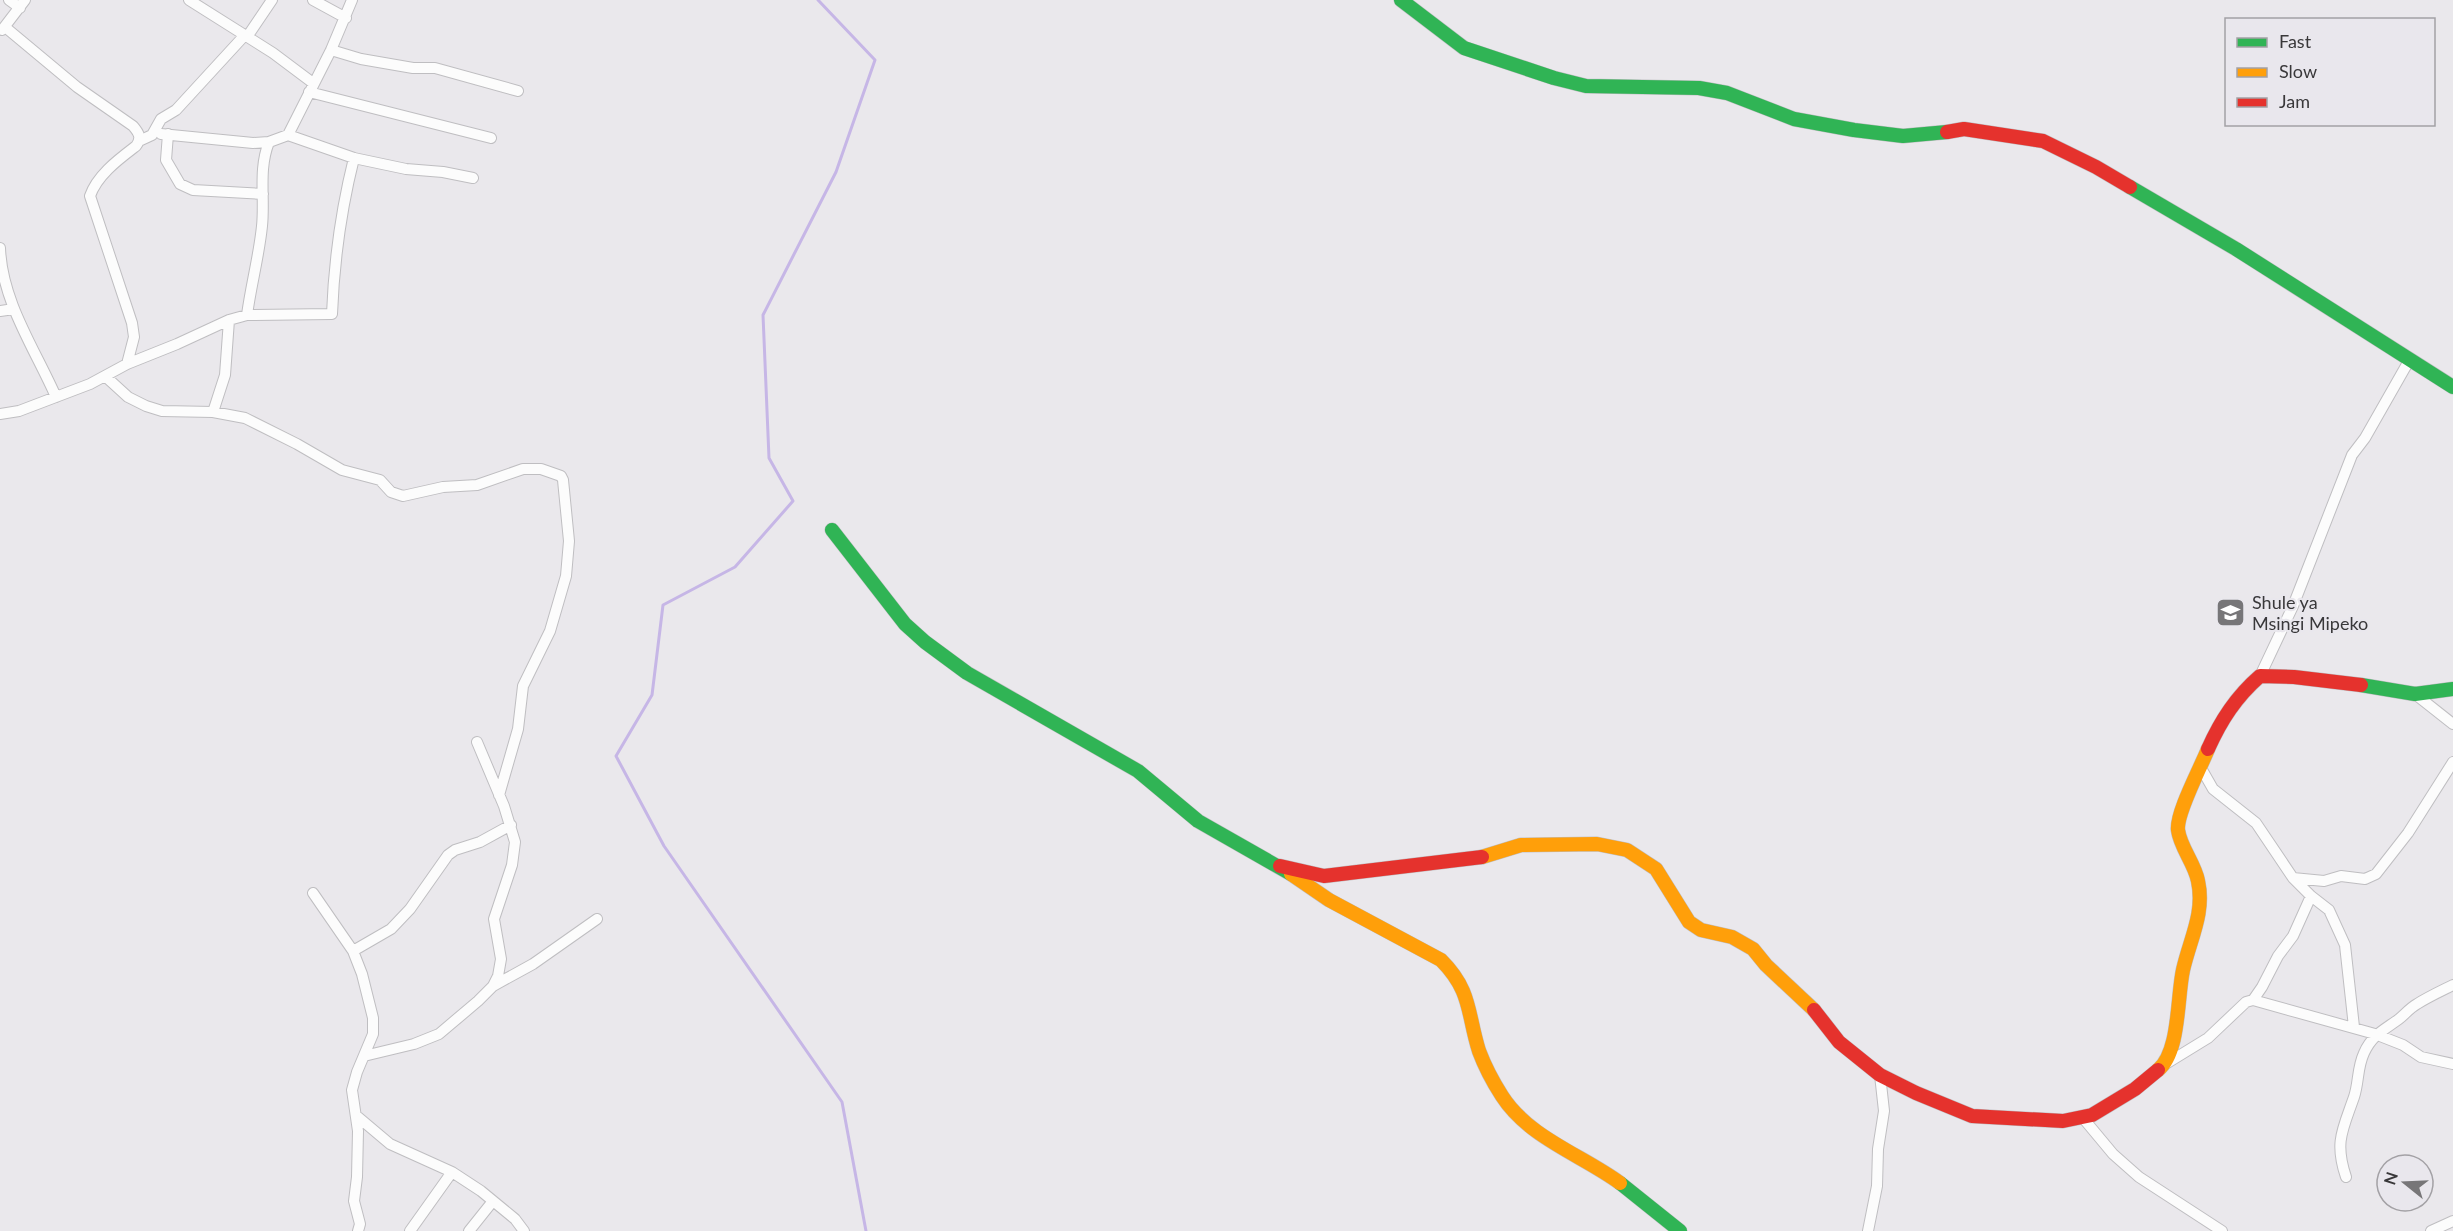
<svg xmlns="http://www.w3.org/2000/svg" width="2453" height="1231" font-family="Lato,sans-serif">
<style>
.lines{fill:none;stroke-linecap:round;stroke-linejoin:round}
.stream{stroke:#c6b6e6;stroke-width:3}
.street-casing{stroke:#bfbec1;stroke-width:12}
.fast-casing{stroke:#bfbec1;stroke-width:15}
.slow-casing{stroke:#bfbec1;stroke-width:15}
.jam-casing{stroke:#bfbec1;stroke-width:15}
.street{stroke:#fcfcfc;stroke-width:10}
.fast{stroke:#30b455;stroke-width:14}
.slow{stroke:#ff9f0a;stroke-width:14}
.jam{stroke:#e5322d;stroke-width:14}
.labels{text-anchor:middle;stroke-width:4.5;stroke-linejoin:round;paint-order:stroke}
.poi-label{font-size:18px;fill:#39383a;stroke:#e9e7ed;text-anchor:start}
</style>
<rect width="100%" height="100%" fill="#eae8ec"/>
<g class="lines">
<path class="stream" d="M 818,0 L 875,60 L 836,172 L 763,315 L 769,458 L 793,501 L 735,567 L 663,605 L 652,695 L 616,756 L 664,846 L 842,1102 L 866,1231"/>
<defs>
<path id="street" d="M 9,0 L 20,8
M 189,0 L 273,53 L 313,83
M 313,0 L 346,18
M 5,27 L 77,87 L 133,126 C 139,133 142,138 136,146 C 119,159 97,175 90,196 L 132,323 L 134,337 L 127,364
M 2,30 L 25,0
M 247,37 L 272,0
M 331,50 L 361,59 L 413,68 L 435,68 L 518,91
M 309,92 L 491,138
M 161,134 L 253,143 L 269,142
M 168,134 L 166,160 L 180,184 L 193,190 L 263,194
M 288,135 L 354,158 L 406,169 L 443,172 L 473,178
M 139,141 L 152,135 L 161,119 L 176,110 L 244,36
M 0,248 C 2,302 35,349 56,397
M 0,311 L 14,309
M 247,315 C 251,285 259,256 262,226 C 265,197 258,170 269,142 L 288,135 L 331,50 L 352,0
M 105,376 L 128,397 L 146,406 L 162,411 L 213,412 L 245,418 L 297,444 L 342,470 L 380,480 L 391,492 L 403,496 L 443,487 L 477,485 L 523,469 L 541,469 L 561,476 L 563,480 L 569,541 L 566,576 L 550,631 L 523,686 L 518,729 L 499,795
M 213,412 L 225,375 L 229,320
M 0,414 L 19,411 L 90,384 L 127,364 L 177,344 L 229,320 L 247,315 L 332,314 C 334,261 341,210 354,158
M 2260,676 L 2293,606 L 2352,455 L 2365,438 L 2410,359
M 2415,694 L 2453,724
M 2201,768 L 2213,789 L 2256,823 L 2293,878 L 2311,896 L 2329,910 L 2345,945 L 2354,1027
M 2293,878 L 2324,881 L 2341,876 L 2365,879 L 2376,874 L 2408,833 L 2453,762
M 313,893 L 353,951 L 362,974 L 373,1018 L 373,1034 L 357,1072 L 352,1090 L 358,1131 L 357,1177 L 354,1201 L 360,1224 L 358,1231
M 353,951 L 391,929 L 410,909 L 448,855 L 455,850 L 480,842 L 511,825
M 493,986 L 533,964 L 597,919
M 2253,1000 L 2262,987 L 2278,956 L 2293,936 L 2311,896
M 364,1056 L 414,1044 L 439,1034 L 478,1001 L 493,986 L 498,976 L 501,959 L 494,919 L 512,865 L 515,842 L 504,806 L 477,742
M 2164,1065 L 2208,1038 L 2246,1002 L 2253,1000 L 2375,1034 L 2403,1045 L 2421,1057 L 2453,1064
M 358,1117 L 390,1144 L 452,1172 L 481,1191 L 515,1219 L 524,1231
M 2083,1118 L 2113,1154 L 2139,1177 L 2222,1231
M 2346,1177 C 2334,1142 2343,1129 2354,1097 C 2359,1082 2357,1068 2364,1053 C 2372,1035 2384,1030 2399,1019 C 2405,1014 2410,1008 2417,1004 C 2428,997 2441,991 2453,985
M 410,1231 L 452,1172
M 469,1231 L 493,1201
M 1868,1231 L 1877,1186 L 1878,1149 L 1884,1111 L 1880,1075
M 2431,1231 L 2453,1221"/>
<path id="fast" d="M 1401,0 L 1464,48 L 1554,78 L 1586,86 L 1699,88 L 1727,93 L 1794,119 L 1854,130 L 1903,136 L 1947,132
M 2130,187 L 2236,249 L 2453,387
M 832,530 L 905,624 L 925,642 L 967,673 L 1138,771 L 1198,821 L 1291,874
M 2361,685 L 2415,694 L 2453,689
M 1620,1183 L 1680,1231"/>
<path id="slow" d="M 1482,857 L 1521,845 L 1597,844 L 1627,850 L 1656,869 L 1689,922 L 1701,930 L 1732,937 L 1753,949 L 1766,965 L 1814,1010
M 1291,874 L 1329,900 L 1441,960 C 1472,991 1467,1013 1479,1051 C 1485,1067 1493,1082 1502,1096 C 1529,1138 1582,1155 1620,1183
M 2158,1070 C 2180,1052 2177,997 2183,970 C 2190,939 2205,913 2198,881 C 2195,864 2180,847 2178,830 C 2176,813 2201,767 2208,749"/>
<path id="jam" d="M 1947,132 L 1964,129 L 2043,141 L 2096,167 L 2130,187
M 2208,749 C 2221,720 2236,697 2260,676 L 2294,677 L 2361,685
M 1280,866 L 1324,876 L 1482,857
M 1814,1010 L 1839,1042 L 1880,1075 L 1916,1093 L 1972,1116 L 2063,1121 L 2092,1115 L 2135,1089 L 2158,1070"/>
</defs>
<use href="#street" class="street-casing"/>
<use href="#fast" class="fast-casing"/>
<use href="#slow" class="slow-casing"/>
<use href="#jam" class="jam-casing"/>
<use href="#street" class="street"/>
<use href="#fast" class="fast"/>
<use href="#slow" class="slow"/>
<use href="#jam" class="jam"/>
</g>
<defs>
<symbol id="school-square" viewBox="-11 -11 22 22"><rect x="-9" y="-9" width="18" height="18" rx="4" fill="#777678" stroke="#e9e7ed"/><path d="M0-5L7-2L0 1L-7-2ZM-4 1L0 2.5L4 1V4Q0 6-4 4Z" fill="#fff"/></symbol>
</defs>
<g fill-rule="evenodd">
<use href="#school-square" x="2214" y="596" width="33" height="33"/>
</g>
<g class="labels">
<g class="poi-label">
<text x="2252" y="609">Shule ya<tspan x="2252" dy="21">Msingi Mipeko</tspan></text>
</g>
</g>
<rect x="2225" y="18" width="210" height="108" fill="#e9e7ed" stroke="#a3a1a5" stroke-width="1.5"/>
<rect x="2237" y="38" width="30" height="9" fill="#30b455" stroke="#a3a1a5" stroke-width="1.5"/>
<text x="2279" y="48" font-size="18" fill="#39383a">Fast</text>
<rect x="2237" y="68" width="30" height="9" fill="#ff9f0a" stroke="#a3a1a5" stroke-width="1.5"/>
<text x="2279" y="78" font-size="18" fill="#39383a">Slow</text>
<rect x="2237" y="98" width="30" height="9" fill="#e5322d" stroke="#a3a1a5" stroke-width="1.5"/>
<text x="2279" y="108" font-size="18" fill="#39383a">Jam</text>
<g transform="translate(2405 1183) rotate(288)"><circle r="28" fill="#e9e7ed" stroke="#a3a1a5" stroke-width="1.5"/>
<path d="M0-4.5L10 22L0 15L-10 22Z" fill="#777678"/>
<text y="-9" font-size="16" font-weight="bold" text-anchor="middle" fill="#39383a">N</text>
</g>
</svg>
